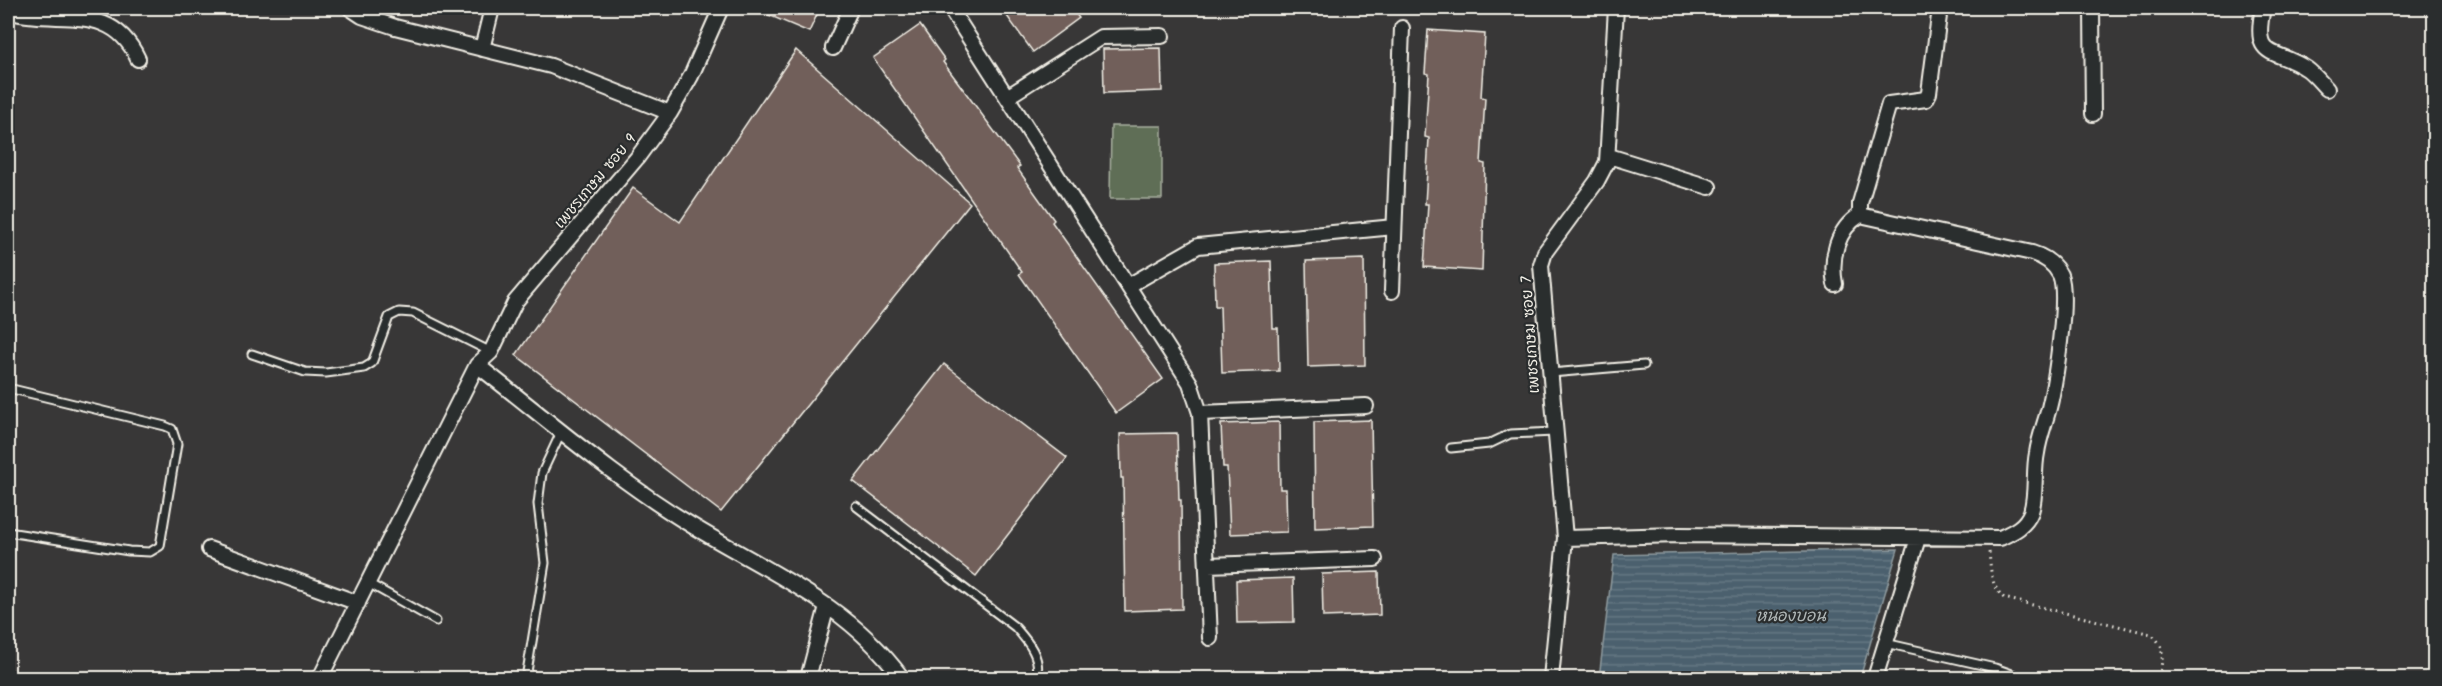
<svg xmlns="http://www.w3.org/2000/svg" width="2442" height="686" font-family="Kalam,'Playpen Sans Thai',sans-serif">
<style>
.garden{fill:#5e6e57;stroke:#a9b0a0;stroke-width:1.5}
.water{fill:url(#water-rules);stroke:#8f9b9f;stroke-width:1.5}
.building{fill:#715f5a;stroke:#f4f1e8;stroke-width:1.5}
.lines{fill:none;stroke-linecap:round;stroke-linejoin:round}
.lane-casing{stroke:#f4f1e8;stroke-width:11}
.street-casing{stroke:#f4f1e8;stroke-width:18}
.path{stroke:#f4f1e8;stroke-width:3;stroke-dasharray:1.5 4.5;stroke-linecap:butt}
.lane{stroke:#2a2d2e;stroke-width:7}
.street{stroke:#2a2d2e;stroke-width:14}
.labels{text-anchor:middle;stroke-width:4.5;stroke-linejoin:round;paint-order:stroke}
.street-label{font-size:15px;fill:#f4f1e8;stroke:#2a2d2e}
.water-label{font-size:16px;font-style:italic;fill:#b0b7b7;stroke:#2a2d2e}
</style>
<defs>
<pattern id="water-rules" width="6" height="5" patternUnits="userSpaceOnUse" patternTransform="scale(1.5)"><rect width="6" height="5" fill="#4b616e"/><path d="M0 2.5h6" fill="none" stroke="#667883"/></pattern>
</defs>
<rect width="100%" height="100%" fill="#383737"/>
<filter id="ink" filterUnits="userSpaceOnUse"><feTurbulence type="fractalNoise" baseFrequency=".0167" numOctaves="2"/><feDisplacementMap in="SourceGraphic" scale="12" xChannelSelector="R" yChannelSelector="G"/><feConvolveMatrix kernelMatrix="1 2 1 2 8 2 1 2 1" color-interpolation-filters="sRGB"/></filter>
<g filter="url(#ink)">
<path class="garden" d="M 1111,126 L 1162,126 L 1162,199 L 1110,199 Z"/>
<path class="water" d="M 1898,549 L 1860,678 L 1599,678 L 1614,555 Z"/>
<path class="building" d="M 752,8 L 820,8 L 809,32 Z
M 1019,8 L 1071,8 L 1079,18 L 1033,52 L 1007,16 Z
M 920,25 L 945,60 L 943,62 L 1020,166 L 1017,168 L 1054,220 L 1052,222 L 1163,379 L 1116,413 L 1019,274 L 1022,272 L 873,58 Z
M 1428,30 L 1485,34 L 1481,97 L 1485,98 L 1481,163 L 1485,164 L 1482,271 L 1424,267 L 1428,204 L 1425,204 L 1429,138 L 1425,137 L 1429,74 L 1425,73 Z
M 1161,48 L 1162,91 L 1104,93 L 1103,49 Z
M 796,50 L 970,203 L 721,512 L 516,355 L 633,188 L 680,222 Z
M 1364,259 L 1365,365 L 1308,367 L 1306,261 Z
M 1271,261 L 1273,328 L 1278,328 L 1279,371 L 1222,373 L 1220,306 L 1215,306 L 1214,263 Z
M 944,364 L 1067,458 L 976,576 L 853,481 Z
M 1371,420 L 1373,526 L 1315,528 L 1314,422 Z
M 1279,422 L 1280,489 L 1286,489 L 1287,532 L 1230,534 L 1227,467 L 1223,467 L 1221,424 Z
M 1177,433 L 1179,500 L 1181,500 L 1182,609 L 1125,611 L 1123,478 L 1121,478 L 1120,434 Z
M 1379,572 L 1380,615 L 1323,617 L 1322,574 Z
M 1293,578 L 1294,622 L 1237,623 L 1236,580 Z"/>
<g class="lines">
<defs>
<path id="lane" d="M 252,354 L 305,372 L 326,373 L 364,368 L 372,363 L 389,317 L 399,312 L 413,313 L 491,352
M 1551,373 L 1644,365
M 8,388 L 165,426 L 172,429 L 177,444 L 160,546 L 150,552 L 129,551 L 8,532
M 1451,448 L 1489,444 L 1510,434 L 1554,432
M 856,506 L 1015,627 C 1029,643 1041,656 1037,678
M 368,583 L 436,621
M 1885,643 L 1995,668 L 2023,678
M 526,678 L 545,563 L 538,504 L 542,473 L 562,430"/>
<path id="street" d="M 350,8 L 362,16 L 395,27 L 551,66 L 670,113
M 950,8 L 1190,383 L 1200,413 L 1210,638
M 2092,8 L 2093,114
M 2263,8 C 2252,61 2273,47 2307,69 C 2314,74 2321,83 2327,89
M 8,11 C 59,26 111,0 138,59
M 833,48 L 851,8
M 482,49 L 492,8
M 1007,97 L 1101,37 L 1162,36
M 1609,156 L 1709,187
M 1860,215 L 1860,203 L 1889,104 L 1926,99 L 1929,93 L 1940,8
M 1128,286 L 1198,246 L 1394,227
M 1392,291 L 1402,28
M 477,365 C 547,419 615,479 691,525 C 768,572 847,603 902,678
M 1200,413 L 1366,406
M 1565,538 L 1680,535 L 2000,538 C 2013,532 2025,527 2031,512 C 2037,493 2033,472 2037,453 C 2039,438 2045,423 2049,408 C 2055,384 2069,296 2060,275 C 2054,263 2045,257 2032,253 L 1860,215 C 1837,229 1830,258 1835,284
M 209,549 L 358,603
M 1207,565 L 1375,559
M 320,678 L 477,365 L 491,352 L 515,302 L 637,158 L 670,113 L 691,76 L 721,8
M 808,678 L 827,606
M 1551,678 L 1565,538 L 1541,265 L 1545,252 L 1597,181 L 1607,162 L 1616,8
M 1875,678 L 1918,538"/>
</defs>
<use href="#lane" class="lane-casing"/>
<use href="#street" class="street-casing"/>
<path class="path" d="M 1989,552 C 1991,570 1990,585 2004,598 L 2151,634 C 2167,647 2162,660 2159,678"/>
<use href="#lane" class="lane"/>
<use href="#street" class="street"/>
</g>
</g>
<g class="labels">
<g class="street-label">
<text transform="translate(595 181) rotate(-50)" y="5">เพชรเกษม ซอย 9</text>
<text transform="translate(1530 335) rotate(-94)" y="5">เพชรเกษม ซอย 7</text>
</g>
<g class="water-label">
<text x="1791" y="621">หนองบอน</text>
</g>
</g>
<rect width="2442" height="686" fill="none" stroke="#2a2d2e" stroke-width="30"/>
<rect x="15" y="15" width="2412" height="656" fill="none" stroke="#f4f1e8" stroke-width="2" filter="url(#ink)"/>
</svg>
